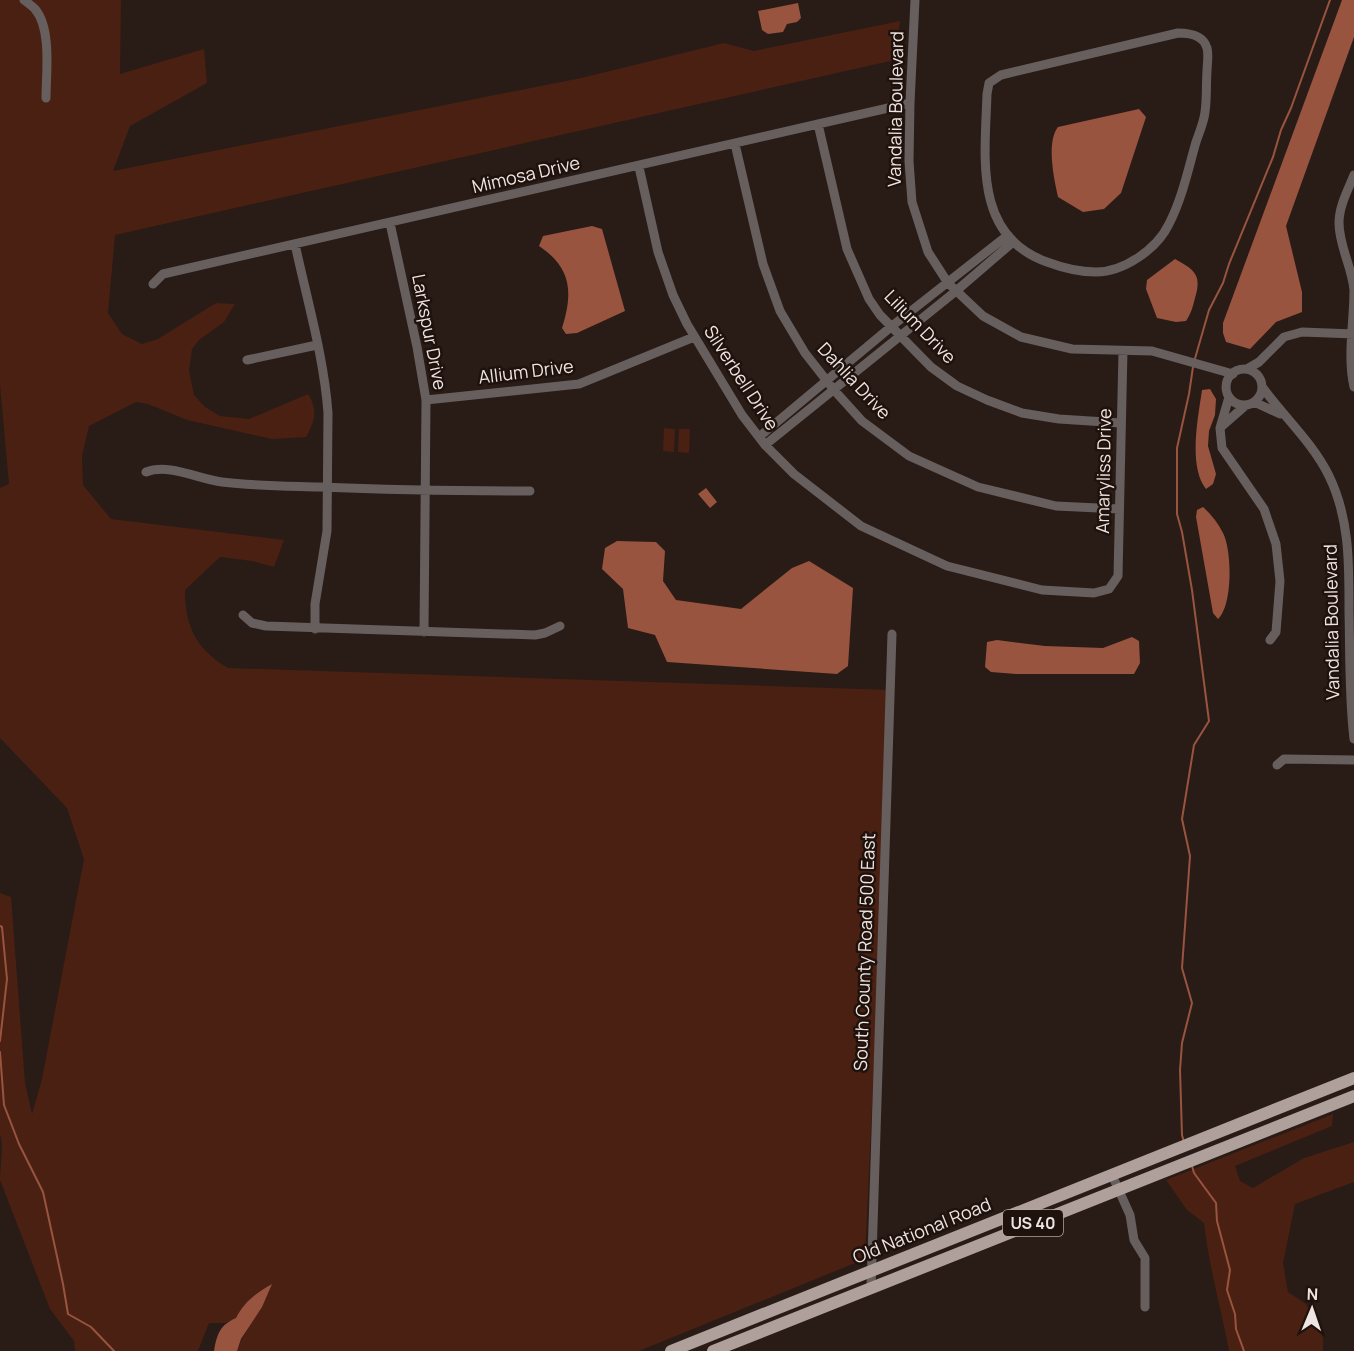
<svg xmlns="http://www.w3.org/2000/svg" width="1354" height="1351" font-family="Manrope,sans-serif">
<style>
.green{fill:#4a2012}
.water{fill:#98543f}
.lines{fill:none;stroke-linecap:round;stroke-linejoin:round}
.stream{stroke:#98543f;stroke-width:2}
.minor{stroke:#675f5d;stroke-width:9}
.major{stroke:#b0a09b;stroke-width:12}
.labels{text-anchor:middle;stroke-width:5;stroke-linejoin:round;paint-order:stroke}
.shield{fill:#1f120d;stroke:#b0a5a1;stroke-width:1.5}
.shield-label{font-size:16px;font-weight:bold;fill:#eee4e1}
.street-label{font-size:18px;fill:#eee4e1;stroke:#1f120d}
</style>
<rect width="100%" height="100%" fill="#291b16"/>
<path class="green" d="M 0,0 L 121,0 L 120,74 L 204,49 L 207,83 L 130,126 L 113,171 L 581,78 L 724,43 L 754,51 L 900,21 L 895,60 L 115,235 L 108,313 L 122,334 L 142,344 L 158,339 L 216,303 L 235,304 L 224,322 L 199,340 L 192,349 L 189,371 L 194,395 L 205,407 L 220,416 L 249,419 L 308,394 C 318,410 315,421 306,437 L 272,439 L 187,420 L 148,404 L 136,402 L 89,426 L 82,456 L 83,485 L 111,519 L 284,540 L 274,567 L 252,561 L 220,557 L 185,590 C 185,626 196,649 228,668 L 891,690 L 865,1259 L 639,1351 L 237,1351 C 245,1328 264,1308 271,1284 C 256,1294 244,1302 236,1318 L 225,1323 L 209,1323 L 198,1351 L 75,1351 L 74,1341 L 50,1309 L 0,1180 C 0,1168 4,1144 0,1135 L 0,893 L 11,897 L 25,1083 L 32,1114 L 42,1079 L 84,859 L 67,808 L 0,738 L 0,488 L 9,484 L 0,385 Z
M 664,428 L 675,429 L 674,452 L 663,451 Z
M 679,429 L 690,429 L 689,453 L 678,452 Z
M 1333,1114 L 1332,1126 L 1235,1166 L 1240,1181 L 1253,1188 L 1304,1158 L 1354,1142 L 1354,1182 L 1295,1204 L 1283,1263 L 1288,1292 L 1306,1304 L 1323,1337 L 1323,1351 L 1229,1351 C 1221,1308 1209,1267 1204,1223 L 1187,1210 L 1166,1180 Z"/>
<path class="water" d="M 1342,0 L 1354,0 L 1354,37 L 1286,226 L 1302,292 L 1302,312 L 1276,322 L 1250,349 L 1226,342 L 1223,333 L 1223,323 Z
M 798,3 L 801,18 L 797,22 L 787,24 L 783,32 L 768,34 L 762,30 L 758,11 Z
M 1139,109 L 1146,117 L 1121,193 L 1104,209 L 1083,212 L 1058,197 C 1054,179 1046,142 1058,127 Z
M 592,226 L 602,229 L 625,311 L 577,333 L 566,334 L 562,328 C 573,293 572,268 539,246 L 543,236 Z
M 1175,259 C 1195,270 1202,275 1195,298 C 1193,306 1191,314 1186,321 L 1176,322 L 1157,318 L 1146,289 L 1147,280 Z
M 1210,389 L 1216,399 L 1215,415 L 1209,431 L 1208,446 L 1216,474 L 1213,484 L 1206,489 C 1188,466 1198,418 1202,390 Z
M 706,488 L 717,502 L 710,508 L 698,494 Z
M 1203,507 C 1211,514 1218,523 1223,533 C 1232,550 1233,605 1218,619 L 1213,613 L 1196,517 L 1197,510 Z
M 617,541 L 656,542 L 665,551 L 663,581 L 676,600 L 741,609 L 792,568 L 809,561 L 853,588 L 848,666 L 837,674 L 667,662 L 655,635 L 628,628 L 623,589 L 602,569 L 605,548 Z
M 1132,637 L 1139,641 L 1140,663 L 1134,674 L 1016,674 L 991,672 L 985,667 L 987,642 L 997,640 L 1045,646 L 1103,648 Z
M 272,1284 L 262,1307 L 241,1339 L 237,1351 L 214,1351 C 217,1334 220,1325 236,1318 C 244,1302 256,1293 272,1284 Z"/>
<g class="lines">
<path class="stream" d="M 1194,362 L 1209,310 L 1223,283 L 1229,264 L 1273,157 L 1281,130 L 1291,108 L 1330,0
M 0,926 L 2,927 L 7,979 L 0,1041
M 0,1052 L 4,1105 L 19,1144 L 43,1192 L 63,1284 L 68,1314 L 91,1327 L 114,1351
M 1184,1142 L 1182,1135 L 1180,1070 L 1182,1043 L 1192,1003 L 1182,968 L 1190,856 L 1182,819 L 1194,745 L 1209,721 L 1192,590 L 1182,532 L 1177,514 L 1177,448 L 1189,394 L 1193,367
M 1192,1166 L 1194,1173 L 1216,1203 L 1217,1221 L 1230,1270 L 1227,1290 L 1235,1314 L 1236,1329 L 1244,1351"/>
<path class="minor" d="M 24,0 C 28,3 32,6 35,9 C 52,29 46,74 46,98
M 915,0 L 910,103 L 909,161 L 912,202 L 928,252 L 948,283 L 983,316 L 1021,337 L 1072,349 L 1152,351 L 1233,374
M 1178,33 C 1190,33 1203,35 1207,48 C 1209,56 1207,64 1207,71 C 1206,85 1207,98 1205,112 C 1204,122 1199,133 1196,142 C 1188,170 1182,199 1169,224 C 1157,249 1124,272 1096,272 C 1079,272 1063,268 1047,262 C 973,236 985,157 987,94 L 989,83 L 1001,75 Z
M 818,124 L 847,249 L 869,299 L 880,315 L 931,367 L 957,386 L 987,400 L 1022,413 L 1059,419 L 1121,423
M 735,144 L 763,264 L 780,311 L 805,353 L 834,390 L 862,421 L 909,456 L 978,487 L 1056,506 L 1119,509
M 639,167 L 658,252 L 673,295 L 687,324 L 742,415 L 765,445 L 794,474 L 861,526 L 947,566 L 1042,590 L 1094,593 L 1109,589 L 1118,576 L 1123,351
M 1354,175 C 1348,190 1339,206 1339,223 C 1339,246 1352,267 1354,290 C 1354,322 1347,356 1354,387
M 390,223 L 417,347 L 426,400 L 424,632
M 295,244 C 307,300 324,357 328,413 L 327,531 L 315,604 L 315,629
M 153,284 L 163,274 L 910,103
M 247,360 L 317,345
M 1247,369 L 1259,362 L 1284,337 L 1302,332 L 1354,334
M1226 387a18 18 0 1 1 36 0a18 18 0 1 1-36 0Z
M 1263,388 C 1284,417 1313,443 1329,476 C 1350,519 1349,565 1349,611 C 1350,654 1349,697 1354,739
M 1229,397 L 1220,428 L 1222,448 L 1264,509 L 1276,544 L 1280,581 L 1276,632 L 1270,640
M 426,400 L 579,384 L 694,337
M 1254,402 L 1280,414
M 1222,426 L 1246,405
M 759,437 L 892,326 L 1008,235
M 765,445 L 956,291 L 1013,242
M 146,472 C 169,463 198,479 222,482 C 254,486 286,486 319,487 C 389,490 460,491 530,491
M 243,615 L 252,623 L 266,626 L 535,635 L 545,633 L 560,626
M 1277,765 L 1284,759 L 1354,760
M 1112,1175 L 1130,1215 L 1134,1240 L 1145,1258 L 1145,1307
M 871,1288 L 892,634"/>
<path class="major" d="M 671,1351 L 1354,1078
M 713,1351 L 1354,1096"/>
</g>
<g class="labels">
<rect class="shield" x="1003" y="1210" width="60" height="26" rx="4.5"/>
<g class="shield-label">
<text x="1033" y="1229">US 40</text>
</g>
<g class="street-label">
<text transform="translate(896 109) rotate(-89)" y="6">Vandalia Boulevard</text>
<text transform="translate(526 175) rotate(-13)" y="6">Mimosa Drive</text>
<text transform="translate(920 327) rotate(46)" y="6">Lilium Drive</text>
<text transform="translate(429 332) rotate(79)" y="6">Larkspur Drive</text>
<text transform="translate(526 372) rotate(-7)" y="6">Allium Drive</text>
<text transform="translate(741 378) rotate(57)" y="6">Silverbell Drive</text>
<text transform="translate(854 381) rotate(47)" y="6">Dahlia Drive</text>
<text transform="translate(1104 471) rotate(-89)" y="6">Amaryliss Drive</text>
<text transform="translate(1332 622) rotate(-91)" y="6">Vandalia Boulevard</text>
<text transform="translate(865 952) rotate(-88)" y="6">South County Road 500 East</text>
<text transform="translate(922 1231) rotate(-22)" y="6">Old National Road</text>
</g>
</g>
<g transform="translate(1312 1309) rotate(2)" stroke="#1f120d" stroke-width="4.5" paint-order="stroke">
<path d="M0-4.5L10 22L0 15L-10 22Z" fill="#eee4e1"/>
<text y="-9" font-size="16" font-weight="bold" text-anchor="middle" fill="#eee4e1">N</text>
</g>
</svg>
